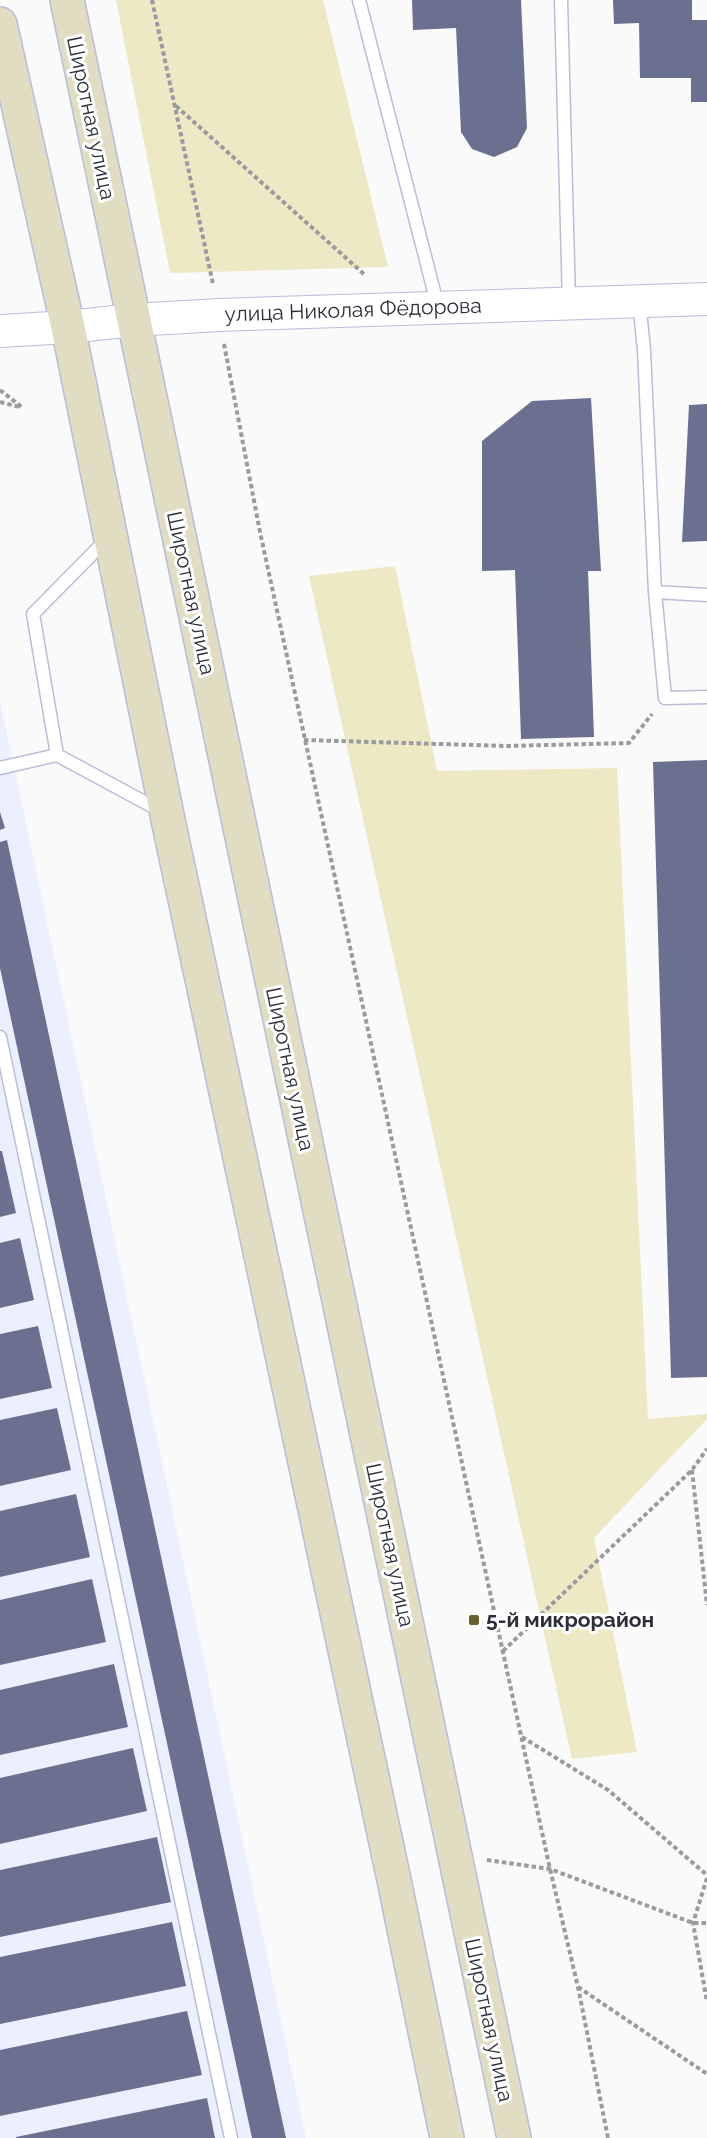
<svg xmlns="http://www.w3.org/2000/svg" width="707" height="2138" font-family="Raleway,sans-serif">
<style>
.built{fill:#eceffe}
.green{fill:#ece9c4}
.building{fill:#6c7090}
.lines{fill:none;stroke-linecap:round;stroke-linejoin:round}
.service-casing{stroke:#b9bdda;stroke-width:15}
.tertiary-casing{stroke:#b9bdda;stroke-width:34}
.secondary-casing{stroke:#b9bdda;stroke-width:36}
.path{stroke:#9a9ba0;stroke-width:4;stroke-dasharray:4.5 3;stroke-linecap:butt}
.service{stroke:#fff;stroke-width:12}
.tertiary{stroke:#fff;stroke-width:32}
.secondary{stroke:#e0ddc3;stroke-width:33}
.poi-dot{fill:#66602d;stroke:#fff;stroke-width:2}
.labels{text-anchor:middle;stroke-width:6;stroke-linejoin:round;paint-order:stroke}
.street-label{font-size:21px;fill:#2d2e3a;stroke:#fff}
.poi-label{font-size:21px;font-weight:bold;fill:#2d2e3a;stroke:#fff;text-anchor:start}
</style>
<rect width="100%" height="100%" fill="#fafafa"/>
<path class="built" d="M 0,701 L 306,2138 L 0,2138 Z"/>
<path class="green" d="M 116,0 L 323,0 L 388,267 L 170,273 Z
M 395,566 L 437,771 L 617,768 L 648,1419 L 707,1414 L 707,1419 L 594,1538 L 637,1752 L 572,1759 L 309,576 Z"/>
<path class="building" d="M 412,0 L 521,0 L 527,128 L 517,147 L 494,157 L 472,149 L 461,132 L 456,28 L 413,30 Z
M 613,0 L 692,0 L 692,20 L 707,20 L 707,102 L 691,102 L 691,78 L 640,78 L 639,23 L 614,24 Z
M 591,398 L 601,571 L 588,571 L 594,737 L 521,739 L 515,570 L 482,571 L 482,441 L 532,401 Z
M 707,404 L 707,541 L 682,542 L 689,405 Z
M 707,760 L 707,1377 L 671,1378 L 653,762 Z
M 0,812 L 5,828 L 0,830 Z
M 7,840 L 286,2138 L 252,2138 L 0,968 L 0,842 Z
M 0,1151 L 2,1151 L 16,1213 L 0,1217 Z
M 20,1238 L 34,1300 L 0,1308 L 0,1243 Z
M 38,1326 L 52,1388 L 0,1399 L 0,1334 Z
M 57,1408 L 71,1470 L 0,1486 L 0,1420 Z
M 76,1494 L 90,1557 L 0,1577 L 0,1511 Z
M 92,1579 L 106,1642 L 0,1665 L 0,1600 Z
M 114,1664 L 128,1727 L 0,1755 L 0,1690 Z
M 133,1748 L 147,1811 L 0,1844 L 0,1778 Z
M 157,1837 L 171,1902 L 0,1937 L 0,1870 Z
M 172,1922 L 186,1986 L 0,2024 L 0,1957 Z
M 187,2011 L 202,2075 L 0,2116 L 0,2050 Z
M 207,2098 L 215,2138 L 16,2138 L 16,2137 Z"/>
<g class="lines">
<defs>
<path id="service" d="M 359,0 L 438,307
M 561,0 L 569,302
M 639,301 L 644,350 L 655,592 L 665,698 L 707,697
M 107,539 L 33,614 L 57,755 L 161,811
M 655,592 L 707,595
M 0,768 L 57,755
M 0,1037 L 231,2138"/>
<path id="tertiary" d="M 0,331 L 68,327 L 134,320 L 219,315 L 707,299"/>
<path id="secondary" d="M 67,0 L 514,2138
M 0,24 L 68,327 L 167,815 L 394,1880 L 447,2138"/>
</defs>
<use href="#service" class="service-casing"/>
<use href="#tertiary" class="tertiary-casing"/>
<use href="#secondary" class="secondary-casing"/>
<path class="path" d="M 152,0 L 213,284
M 176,106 L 364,274
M 224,344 L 260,532 L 550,1869 L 578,1987 L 608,2138
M 0,390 L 23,408
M 0,402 L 20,407
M 304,740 L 507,746 L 629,743 L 652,714
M 692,1470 L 707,1605
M 503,1651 L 692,1470 L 707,1449
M 522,1737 L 608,1790 L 707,1875
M 487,1860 L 550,1869 L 693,1923 L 707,1923
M 707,1878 L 693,1923 L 707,2002
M 578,1987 L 707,2074"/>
<use href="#service" class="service"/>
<use href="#tertiary" class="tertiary"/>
<use href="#secondary" class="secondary"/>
</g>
<rect class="poi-dot" x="468" y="1614" width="12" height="12" rx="3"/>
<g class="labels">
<g class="street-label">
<text transform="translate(91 118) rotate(78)" y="7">Широтная улица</text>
<text transform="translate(353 310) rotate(-2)" y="7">улица Николая Фёдорова</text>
<text transform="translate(191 593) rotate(78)" y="7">Широтная улица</text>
<text transform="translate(290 1069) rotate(78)" y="7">Широтная улица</text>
<text transform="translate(390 1545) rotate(78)" y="7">Широтная улица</text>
<text transform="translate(489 2020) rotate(78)" y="7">Широтная улица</text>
</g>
<g class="poi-label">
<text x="486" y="1627">5-й микрорайон</text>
</g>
</g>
</svg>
